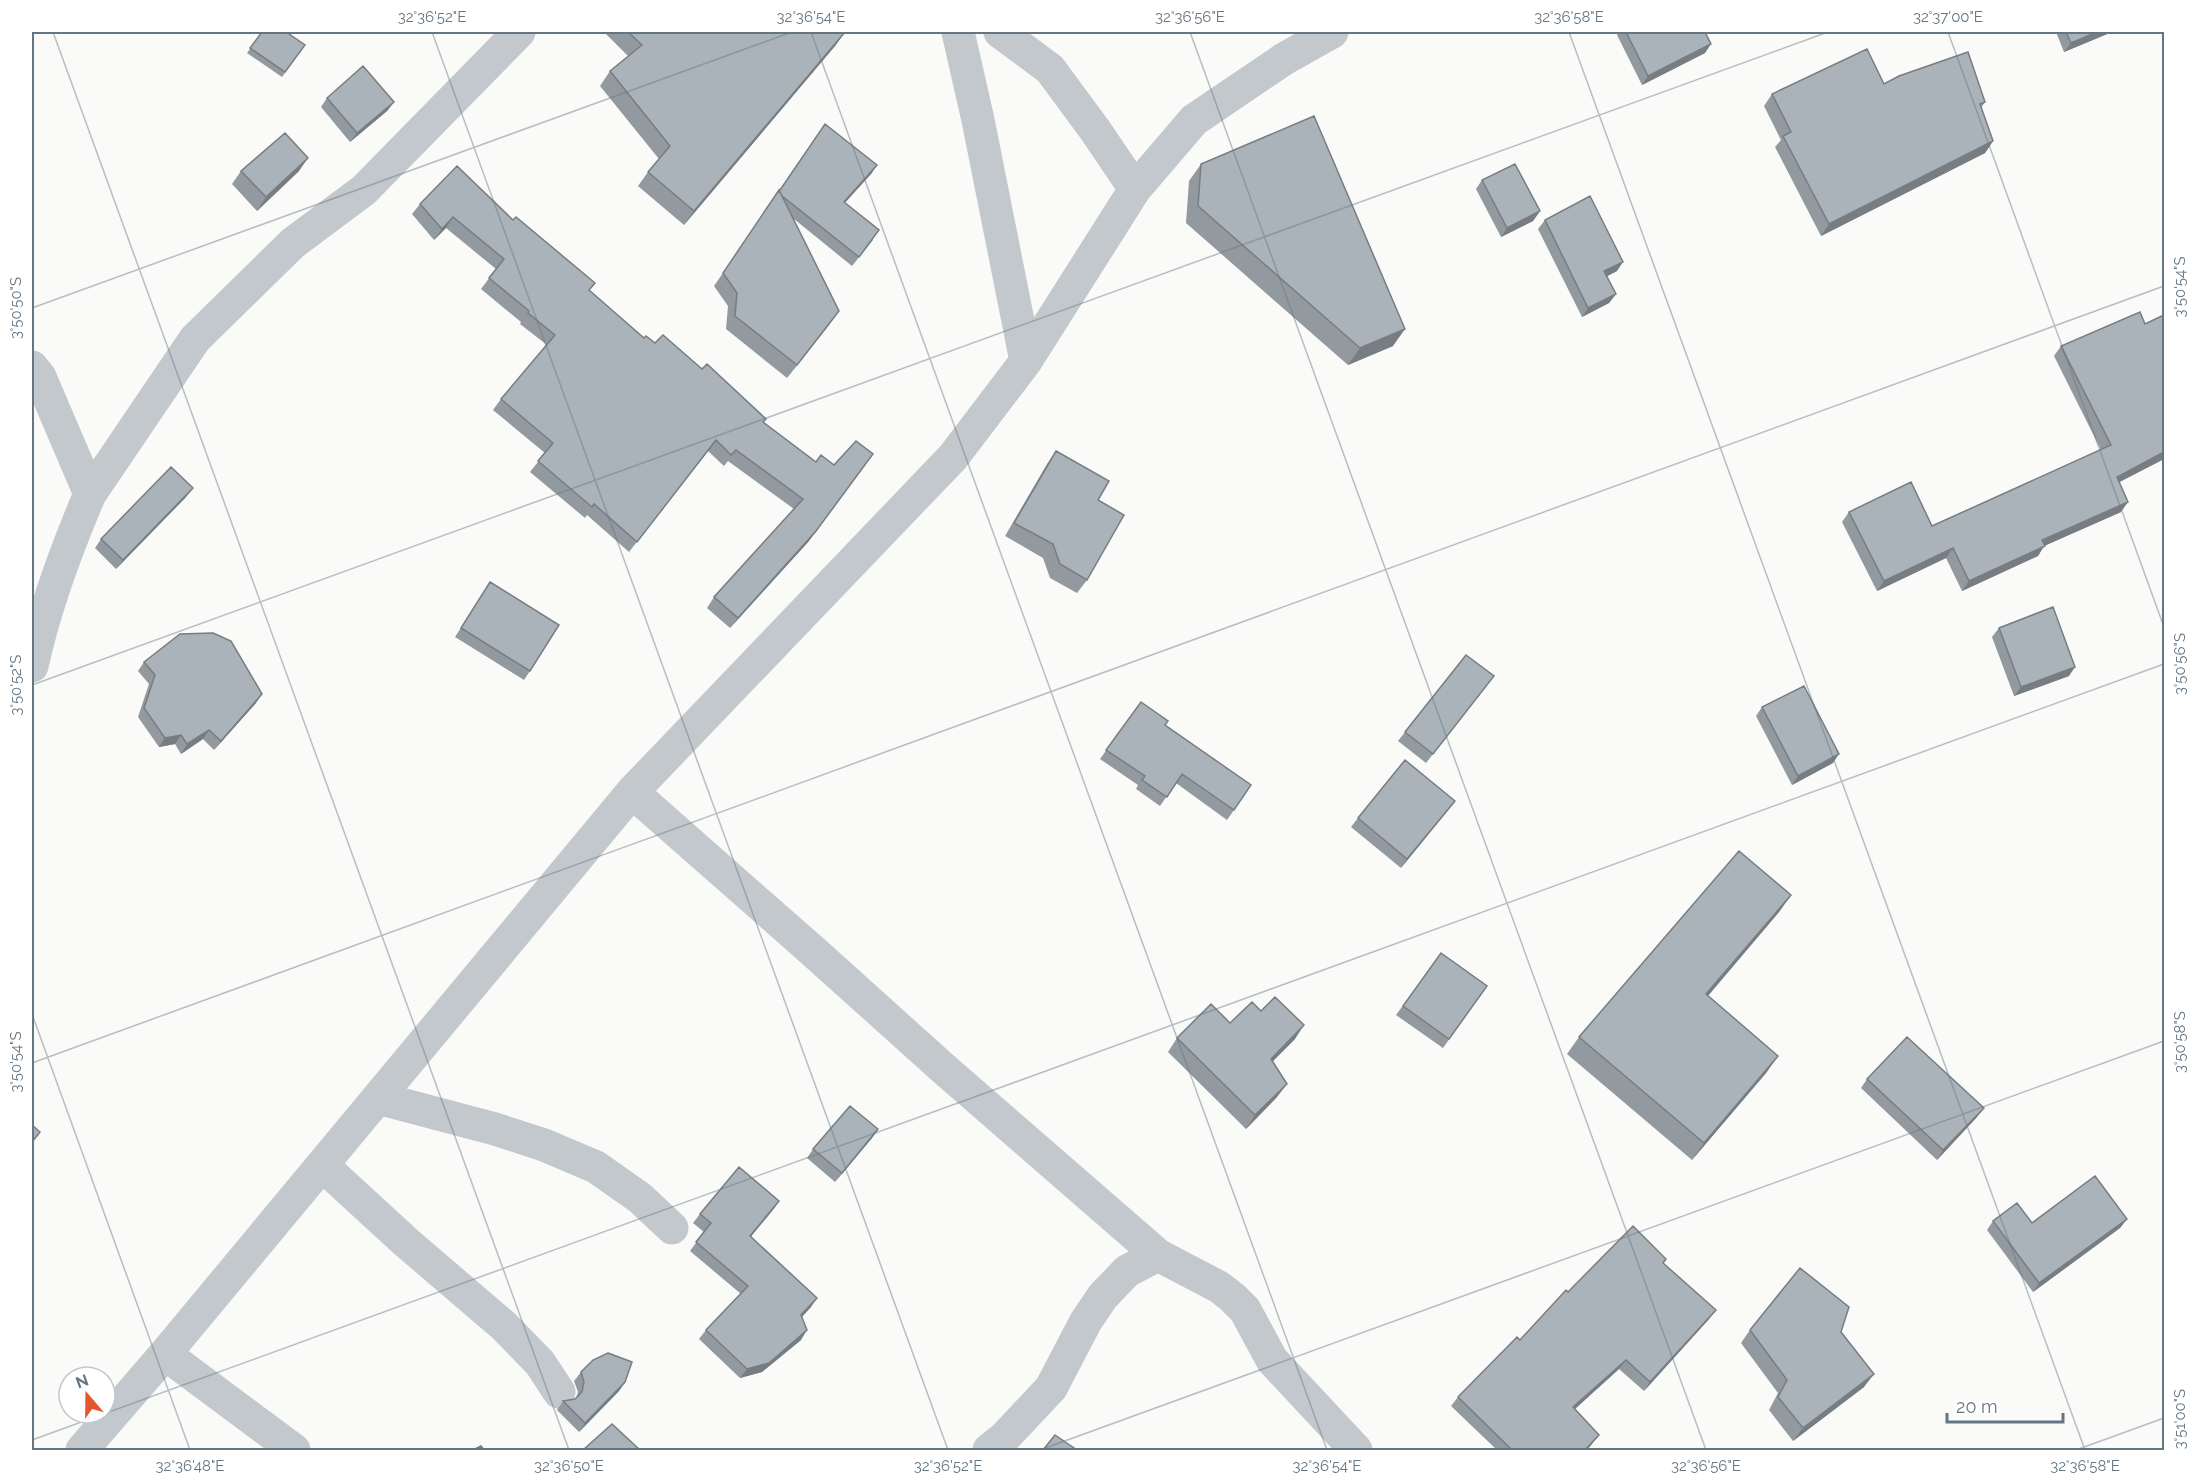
<svg xmlns="http://www.w3.org/2000/svg" width="2196" height="1482" font-family="Raleway,sans-serif">
<style>
.lines{fill:none;stroke-linecap:round;stroke-linejoin:round}
.minor{stroke:#c3c8cc;stroke-width:33}
.wall{fill:#929a9f}
.shaded-wall{fill:#777d82}
.building{fill:#aab3b9;stroke:#777d82;stroke-width:1.5}
.ticks{fill:none;stroke:#657683;stroke-width:1.5;stroke-opacity:0.45}
.neatline{fill:none;stroke:#657683;stroke-width:2}
.ticks-label{font-size:15px;text-anchor:middle;fill:#657683}
</style>
<rect width="100%" height="100%" fill="#fafaf8"/>
<g class="lines">
<path class="minor" d="M 958,32 L 978,120 L 1026,361
M 1000,32 L 1050,69 L 1095,130 L 1135,189
M 32,367 L 40,377 L 90,494 C 66,550 45,606 32,666
M 90,494 L 195,339 L 293,243 L 364,190 L 519,32
M 632,792 L 815,953 L 944,1069 L 1158,1255 L 1219,1287 L 1232,1297 L 1245,1310 L 1272,1360 L 1356,1450
M 378,1098 L 495,1129 L 544,1145 L 596,1167 L 640,1198 L 672,1228
M 322,1165 L 407,1243 L 504,1326 L 540,1363 L 559,1392
M 165,1354 L 294,1450
M 82,1450 L 165,1354 L 632,792 L 953,457 L 1026,361 L 1135,189 L 1194,120 L 1284,59 L 1332,32
M 989,1450 L 1004,1438 L 1051,1388 L 1086,1321 L 1103,1296 L 1127,1271 L 1158,1255"/>
</g>
<path class="wall" d="M 262,32 L 305,45 L 282,77 L 247,53 Z
M 604,32 L 845,32 L 835,46 L 684,225 L 638,186 L 648,172 L 659,159 L 600,86 L 610,71 L 628,56 Z
M 1619,32 L 1705,32 L 1705,53 L 1642,85 L 1617,35 Z
M 2056,32 L 2112,32 L 2064,52 Z
M 1884,84 L 1985,102 L 1981,108 L 1993,141 L 1985,153 L 1821,236 L 1775,147 L 1781,140 L 1764,106 L 1772,94 Z
M 327,98 L 394,102 L 387,111 L 350,142 L 321,107 Z
M 825,124 L 877,165 L 871,174 L 845,203 L 873,240 L 852,266 L 794,219 L 829,325 L 787,378 L 726,329 L 728,306 L 714,286 Z
M 1201,164 L 1393,346 L 1348,365 L 1186,223 L 1189,181 Z
M 241,171 L 299,171 L 257,211 L 232,184 Z
M 1482,180 L 1540,211 L 1533,221 L 1501,237 L 1476,189 Z
M 420,204 L 513,220 L 589,291 L 644,338 L 702,369 L 766,419 L 763,422 L 816,462 L 809,541 L 730,628 L 707,608 L 714,597 L 794,509 L 728,461 L 724,466 L 708,451 L 629,552 L 587,515 L 585,518 L 530,472 L 545,453 L 493,410 L 501,399 L 547,345 L 520,324 L 521,322 L 481,289 L 496,269 L 446,228 L 434,240 L 412,214 Z
M 1545,220 L 1617,271 L 1607,276 L 1616,294 L 1609,303 L 1582,317 L 1538,229 Z
M 2164,315 L 2164,459 L 2119,482 L 2121,512 L 2044,546 L 2038,556 L 1962,591 L 1946,558 L 1877,591 L 1842,522 L 1849,512 L 1932,526 L 2101,450 L 2054,356 L 2061,346 L 2145,324 Z
M 1056,451 L 1098,500 L 1087,580 L 1077,593 L 1050,578 L 1043,558 L 1005,536 L 1047,464 Z
M 186,497 L 116,569 L 95,548 L 101,539 Z
M 490,582 L 530,671 L 524,680 L 455,637 Z
M 1999,628 L 2069,676 L 2014,696 L 1992,637 Z
M 144,662 L 256,703 L 214,750 L 203,739 L 181,754 L 175,744 L 159,747 L 138,717 L 149,684 L 138,671 Z
M 1487,685 L 1426,763 L 1398,741 L 1405,732 Z
M 1141,702 L 1165,725 L 1234,810 L 1227,820 L 1176,783 L 1160,806 L 1136,789 L 1138,785 L 1100,759 Z
M 1762,707 L 1833,763 L 1792,785 L 1756,716 Z
M 1448,810 L 1401,868 L 1351,827 L 1358,818 Z
M 1791,895 L 1779,912 L 1708,996 L 1778,1056 L 1766,1073 L 1692,1160 L 1567,1054 L 1579,1037 Z
M 1441,953 L 1487,986 L 1443,1048 L 1396,1015 Z
M 1261,1011 L 1295,1039 L 1273,1061 L 1277,1097 L 1246,1129 L 1168,1052 L 1177,1038 L 1230,1023 Z
M 1867,1079 L 1977,1117 L 1937,1160 L 1861,1088 Z
M 878,1129 L 872,1138 L 835,1182 L 807,1158 L 813,1149 Z
M 779,1201 L 751,1236 L 811,1307 L 802,1317 L 801,1340 L 762,1372 L 740,1378 L 699,1339 L 706,1330 L 741,1294 L 690,1251 L 704,1232 L 693,1223 L 700,1214 Z
M 2127,1219 L 2120,1228 L 2033,1292 L 1987,1230 L 1993,1221 L 2032,1223 Z
M 1663,1263 L 1709,1319 L 1644,1391 L 1619,1369 L 1575,1409 L 1599,1435 L 1587,1450 L 1497,1450 L 1451,1406 L 1458,1397 L 1520,1340 L 1568,1292 Z
M 1750,1330 L 1864,1387 L 1793,1441 L 1769,1410 L 1778,1393 L 1741,1343 Z
M 581,1372 L 625,1382 L 619,1391 L 579,1432 L 557,1410 L 563,1401 L 575,1399 L 576,1398 L 578,1392 L 574,1381 Z"/>
<path class="shaded-wall" d="M 845,32 L 835,46 L 684,225 L 694,211 Z
M 2097,32 L 2112,32 L 2064,52 L 2071,43 Z
M 1711,44 L 1705,53 L 1642,85 L 1648,76 Z
M 394,102 L 387,111 L 350,142 L 357,133 Z
M 1993,141 L 1985,153 L 1821,236 L 1829,224 Z
M 308,158 L 299,171 L 257,211 L 266,197 Z
M 877,165 L 871,174 L 837,211 L 844,202 Z
M 1540,211 L 1533,221 L 1501,237 L 1507,228 Z
M 453,217 L 446,228 L 434,240 L 442,229 Z
M 1623,262 L 1617,271 L 1598,281 L 1604,271 Z
M 1616,294 L 1609,303 L 1582,317 L 1588,308 Z
M 839,311 L 829,325 L 787,378 L 797,365 Z
M 1405,329 L 1393,346 L 1348,365 L 1360,348 Z
M 2164,452 L 2164,459 L 2110,487 L 2117,477 Z
M 873,454 L 809,541 L 730,628 L 738,618 Z
M 193,488 L 186,497 L 116,569 L 123,560 Z
M 2128,502 L 2121,512 L 2044,546 L 2038,556 L 1962,591 L 1969,581 L 2042,540 Z
M 1953,548 L 1946,558 L 1877,591 L 1884,581 Z
M 2075,667 L 2069,676 L 2014,696 L 2021,687 Z
M 262,694 L 256,703 L 214,750 L 221,741 Z
M 209,730 L 203,739 L 181,754 L 187,744 Z
M 181,735 L 175,744 L 159,747 L 165,738 Z
M 1839,754 L 1833,763 L 1792,785 L 1798,776 Z
M 1455,801 L 1448,810 L 1401,868 L 1407,859 Z
M 1791,895 L 1779,912 L 1694,1012 L 1706,994 Z
M 1304,1025 L 1295,1039 L 1262,1072 L 1271,1059 Z
M 1778,1056 L 1766,1073 L 1692,1160 L 1704,1143 Z
M 1287,1084 L 1277,1097 L 1246,1129 L 1255,1115 Z
M 1984,1108 L 1977,1117 L 1937,1160 L 1943,1150 Z
M 878,1129 L 872,1138 L 835,1182 L 842,1173 Z
M 779,1201 L 773,1210 L 744,1245 L 750,1236 Z
M 2127,1219 L 2120,1228 L 2033,1292 L 2039,1283 Z
M 817,1298 L 811,1307 L 795,1324 L 801,1315 Z
M 1716,1310 L 1709,1319 L 1644,1391 L 1650,1382 Z
M 807,1330 L 801,1340 L 762,1372 L 740,1378 L 747,1369 Z
M 1626,1360 L 1619,1369 L 1567,1416 L 1573,1407 Z
M 1874,1374 L 1864,1387 L 1793,1441 L 1803,1428 Z
M 625,1382 L 619,1391 L 579,1432 L 585,1423 Z
M 1599,1435 L 1587,1450 L 1585,1450 Z"/>
<path class="building" d="M 262,32 L 286,32 L 305,45 L 285,72 L 250,48 Z
M 628,32 L 845,32 L 694,211 L 648,172 L 670,146 L 610,71 L 642,45 Z
M 1626,32 L 1705,32 L 1711,44 L 1648,76 Z
M 2066,32 L 2097,32 L 2071,43 Z
M 1867,49 L 1884,84 L 1899,76 L 1968,52 L 1985,102 L 1980,104 L 1993,141 L 1829,224 L 1783,136 L 1791,132 L 1772,94 Z
M 363,66 L 394,102 L 357,133 L 327,98 Z
M 1314,116 L 1405,329 L 1360,348 L 1198,206 L 1201,164 Z
M 825,124 L 877,165 L 844,202 L 879,230 L 859,257 L 782,196 L 779,190 L 778,193 Z
M 285,133 L 308,158 L 266,197 L 241,171 Z
M 1515,164 L 1540,211 L 1507,228 L 1482,180 Z
M 457,166 L 513,220 L 516,217 L 595,283 L 589,290 L 644,338 L 646,336 L 655,343 L 663,335 L 702,369 L 707,364 L 766,419 L 763,422 L 816,462 L 821,455 L 834,465 L 856,441 L 873,454 L 816,531 L 738,618 L 714,597 L 803,499 L 736,450 L 731,455 L 716,440 L 637,542 L 594,504 L 592,507 L 538,461 L 553,443 L 501,399 L 555,335 L 528,313 L 529,311 L 489,278 L 504,259 L 453,217 L 442,229 L 420,204 Z
M 779,190 L 839,311 L 797,365 L 735,316 L 737,293 L 723,273 Z
M 1590,196 L 1623,262 L 1604,271 L 1616,294 L 1588,308 L 1545,220 Z
M 2140,312 L 2145,324 L 2164,315 L 2164,452 L 2117,477 L 2128,502 L 2042,540 L 2045,546 L 1969,581 L 1953,548 L 1884,581 L 1849,512 L 1911,482 L 1932,526 L 2111,445 L 2061,346 Z
M 1056,451 L 1109,481 L 1098,500 L 1124,515 L 1087,580 L 1060,564 L 1053,544 L 1014,523 Z
M 171,467 L 193,488 L 123,560 L 101,539 Z
M 490,582 L 559,625 L 530,671 L 461,628 Z
M 2053,607 L 2075,667 L 2021,687 L 1999,628 Z
M 213,633 L 231,641 L 262,694 L 221,741 L 209,730 L 187,744 L 181,735 L 165,738 L 144,708 L 155,675 L 144,662 L 180,634 Z
M 1466,655 L 1494,676 L 1433,754 L 1405,732 Z
M 1804,686 L 1839,754 L 1798,776 L 1762,707 Z
M 1141,702 L 1168,721 L 1165,725 L 1251,785 L 1234,810 L 1182,774 L 1167,797 L 1142,780 L 1145,776 L 1106,750 Z
M 1405,760 L 1455,801 L 1407,859 L 1358,818 Z
M 1739,851 L 1791,895 L 1706,994 L 1778,1056 L 1704,1143 L 1579,1037 Z
M 1441,953 L 1487,986 L 1449,1039 L 1403,1006 Z
M 1275,997 L 1304,1025 L 1271,1059 L 1287,1084 L 1255,1115 L 1177,1038 L 1211,1004 L 1230,1023 L 1252,1002 L 1261,1011 Z
M 1907,1037 L 1984,1108 L 1943,1150 L 1867,1079 Z
M 850,1106 L 878,1129 L 842,1173 L 813,1149 Z
M 32,1125 L 40,1132 L 32,1142 Z
M 739,1167 L 779,1201 L 750,1236 L 817,1298 L 801,1315 L 807,1330 L 769,1363 L 747,1369 L 706,1330 L 748,1286 L 696,1242 L 711,1223 L 700,1214 Z
M 2095,1176 L 2127,1219 L 2039,1283 L 1993,1221 L 2017,1203 L 2032,1223 Z
M 1633,1226 L 1666,1259 L 1663,1263 L 1716,1310 L 1650,1382 L 1626,1360 L 1573,1407 L 1599,1435 L 1585,1450 L 1512,1450 L 1458,1397 L 1517,1337 L 1520,1340 L 1566,1290 L 1568,1292 Z
M 1800,1268 L 1849,1307 L 1841,1332 L 1874,1374 L 1803,1428 L 1778,1397 L 1787,1380 L 1750,1330 Z
M 608,1353 L 632,1362 L 625,1382 L 585,1423 L 563,1401 L 575,1399 L 582,1392 L 584,1382 L 581,1372 L 593,1360 Z
M 612,1424 L 640,1450 L 583,1450 Z
M 1055,1435 L 1077,1450 L 1043,1450 Z
M 481,1446 L 484,1450 L 473,1450 Z"/>
<path class="ticks" d="M 53,32 L 569,1450M 432,32 L 948,1450M 811,32 L 1327,1450M 1190,32 L 1706,1450M 1569,32 L 2085,1450M 1948,32 L 2164,627M 32,308 L 792,32M 32,685 L 1828,32M 32,1014 L 190,1450M 32,1063 L 2164,286M 32,1440 L 2164,664M 1040,1450 L 2164,1041M 2076,1450 L 2164,1418"/>
<rect width="2196" height="1482" fill="none" stroke="#ffffff" stroke-width="66"/>
<g transform="translate(87 1395) rotate(340)"><circle r="28" fill="#ffffff" stroke="#c1c8cd" stroke-width="1.5"/>
<path d="M0-4.5L10 22L0 15L-10 22Z" fill="#e4572e"/>
<text y="-9" font-size="16" font-weight="bold" text-anchor="middle" fill="#657683">N</text>
</g>
<path d="M1947 1413v9h116v-9" fill="none" stroke="#657683" stroke-width="3"/>
<text x="1956" y="1413" font-size="18" fill="#657683" stroke="#ffffff" stroke-width="4.5" paint-order="stroke">20 m</text>
<rect x="33" y="33" width="2130" height="1416" class="neatline"/>
<g class="ticks-label">
<text x="432" y="22">32°36'52"E</text>
<text x="811" y="22">32°36'54"E</text>
<text x="1190" y="22">32°36'56"E</text>
<text x="1569" y="22">32°36'58"E</text>
<text x="1948" y="22">32°37'00"E</text>
<text transform="translate(2180 287) rotate(-90)" y="5">3°50'54"S</text>
<text transform="translate(16 308) rotate(-90)" y="5">3°50'50"S</text>
<text transform="translate(2180 664) rotate(-90)" y="5">3°50'56"S</text>
<text transform="translate(16 685) rotate(-90)" y="5">3°50'52"S</text>
<text transform="translate(2180 1042) rotate(-90)" y="5">3°50'58"S</text>
<text transform="translate(16 1062) rotate(-90)" y="5">3°50'54"S</text>
<text transform="translate(2180 1419) rotate(-90)" y="5">3°51'00"S</text>
<text x="190" y="1471">32°36'48"E</text>
<text x="569" y="1471">32°36'50"E</text>
<text x="948" y="1471">32°36'52"E</text>
<text x="1327" y="1471">32°36'54"E</text>
<text x="1706" y="1471">32°36'56"E</text>
<text x="2085" y="1471">32°36'58"E</text>
</g>
</svg>
